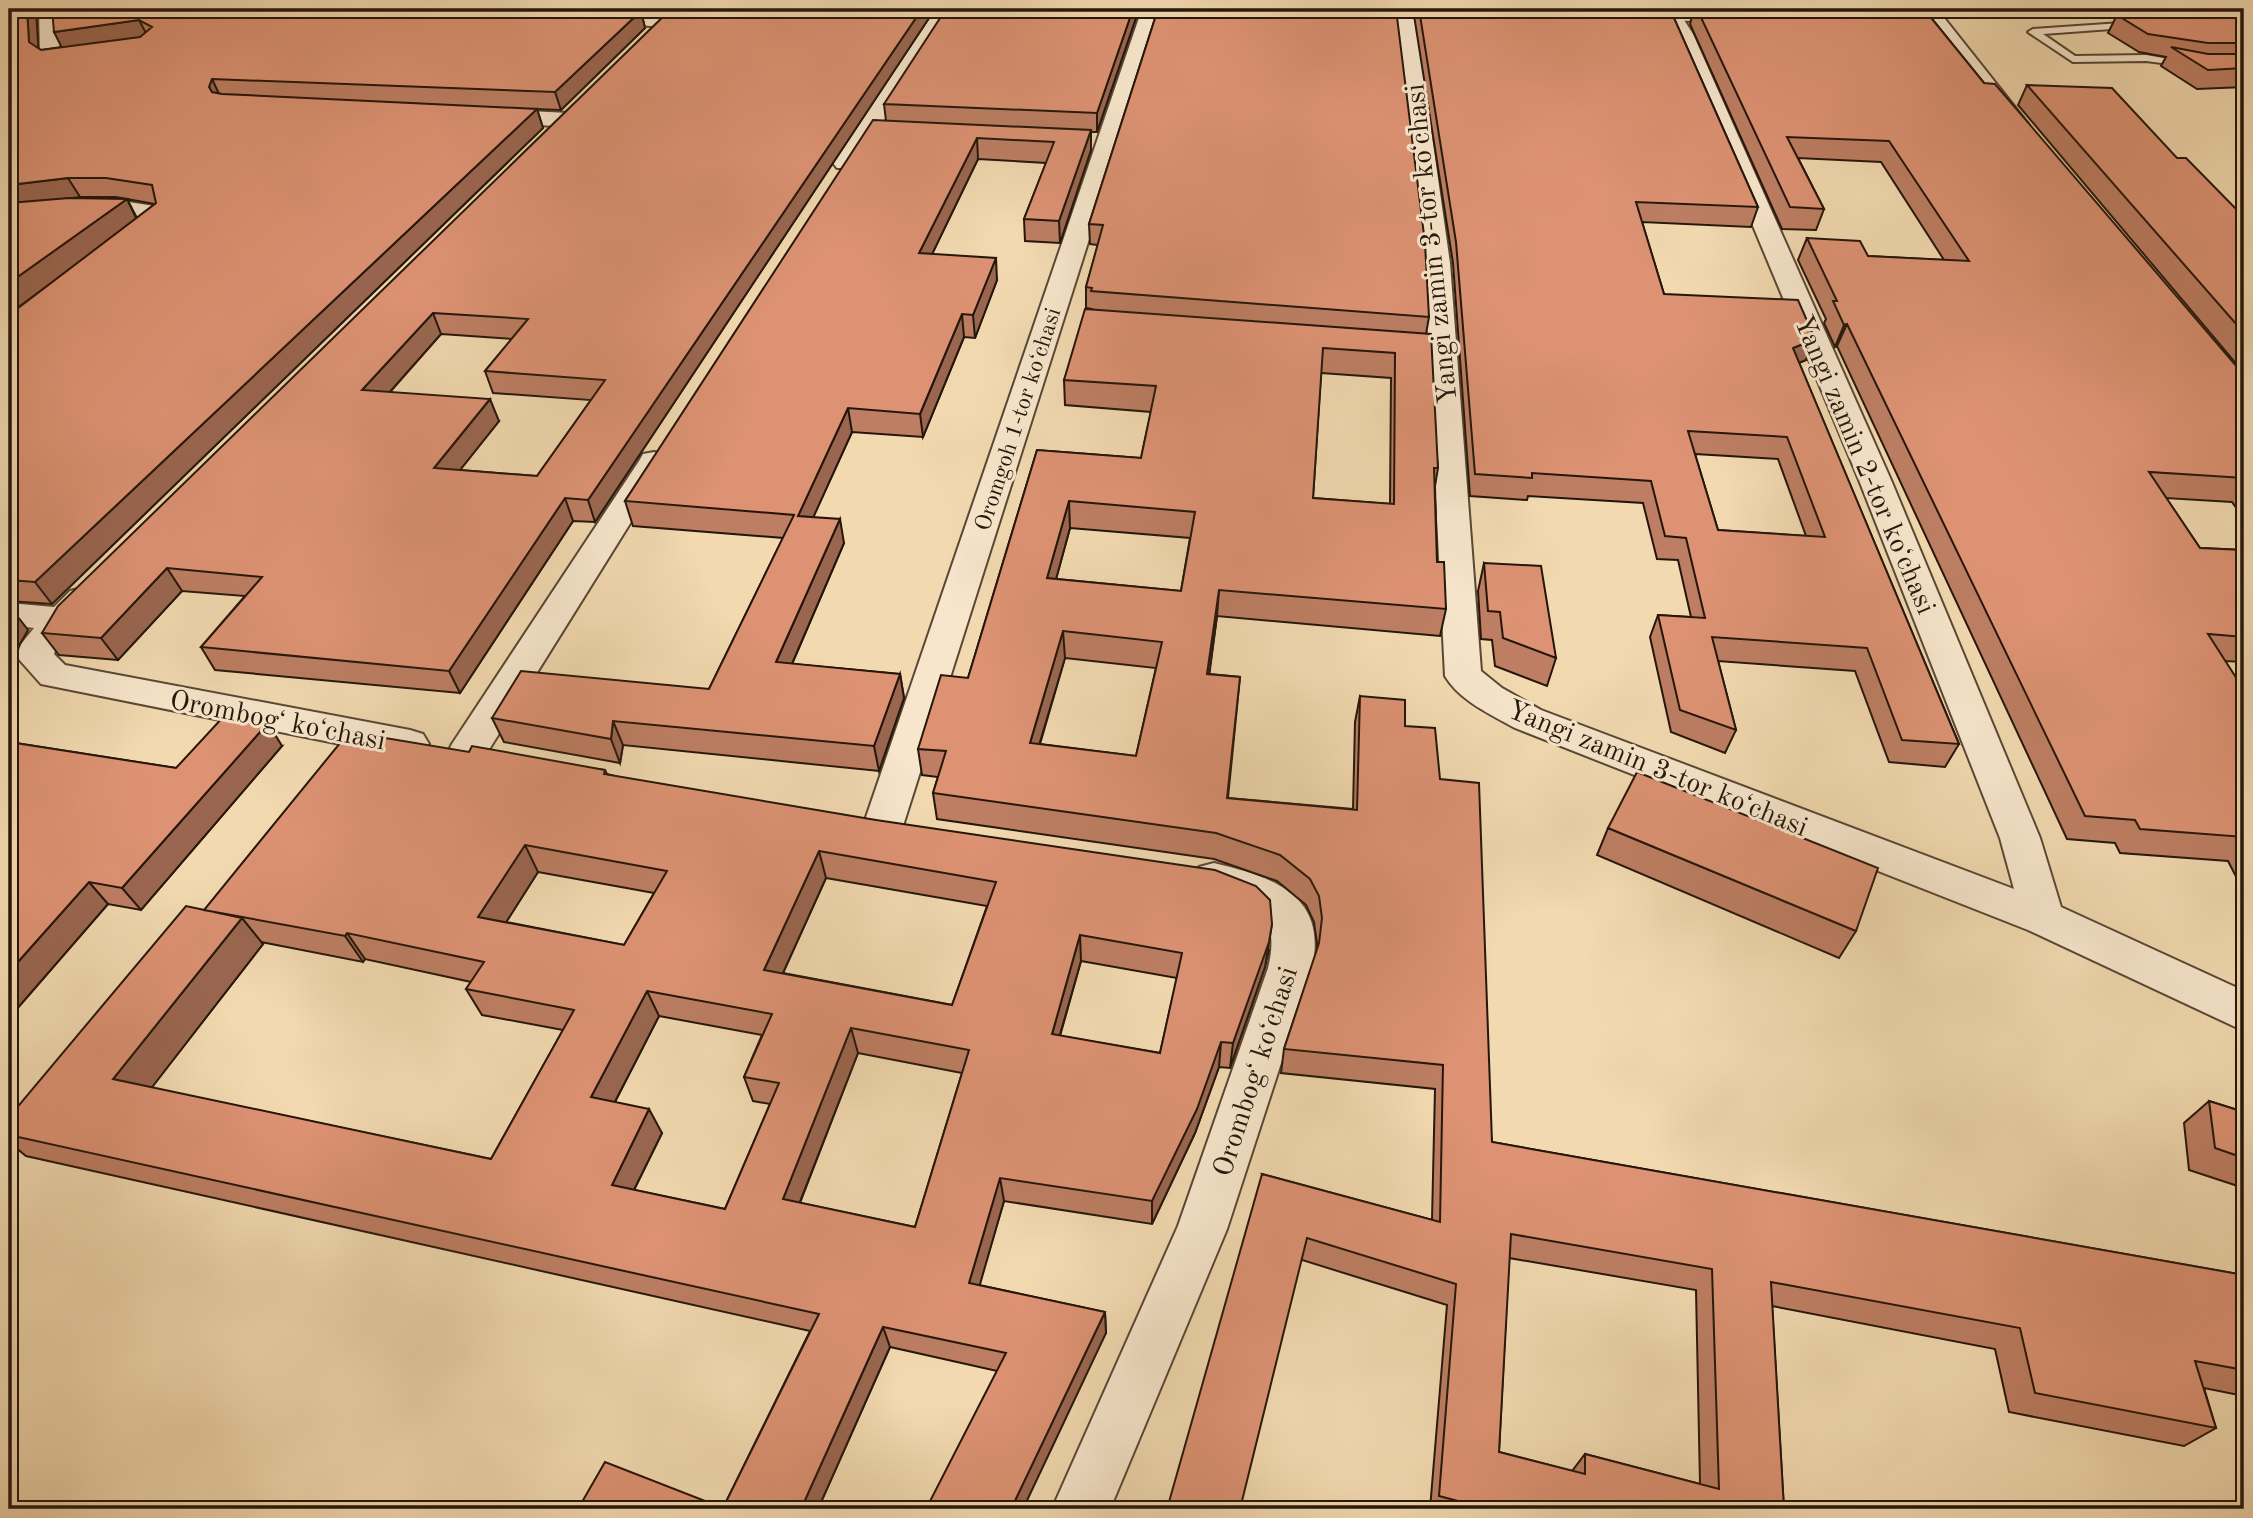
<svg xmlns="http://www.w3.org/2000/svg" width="2253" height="1518" font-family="'Old Standard TT',serif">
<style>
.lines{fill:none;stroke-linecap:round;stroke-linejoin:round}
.service-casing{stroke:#584734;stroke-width:4}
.minor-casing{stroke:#584734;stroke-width:4}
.tertiary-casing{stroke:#584734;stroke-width:4}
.service{fill:#f7e6cc;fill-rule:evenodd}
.minor{fill:#f7e6cc;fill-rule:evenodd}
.tertiary{fill:#f7e6cc;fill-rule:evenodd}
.wall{fill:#bd7e63;stroke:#25160b;stroke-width:2;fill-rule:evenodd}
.shaded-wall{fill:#9a6650;stroke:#25160b;stroke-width:2}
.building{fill:#dc9273;stroke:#25160b;stroke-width:2;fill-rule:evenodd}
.labels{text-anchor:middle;stroke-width:6;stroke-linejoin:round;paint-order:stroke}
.far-street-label{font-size:23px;fill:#25160b;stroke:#f7e6cc}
.street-label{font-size:28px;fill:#25160b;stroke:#f7e6cc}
</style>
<rect width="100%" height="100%" fill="#f2d9b0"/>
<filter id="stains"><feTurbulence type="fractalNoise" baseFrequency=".00286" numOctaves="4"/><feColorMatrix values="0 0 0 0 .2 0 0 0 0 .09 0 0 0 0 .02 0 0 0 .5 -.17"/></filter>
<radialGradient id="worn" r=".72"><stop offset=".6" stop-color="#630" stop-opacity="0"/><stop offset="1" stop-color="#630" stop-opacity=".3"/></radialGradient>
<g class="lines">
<defs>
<path id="service" d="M 2136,22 L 2139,27 L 2043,34 L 2075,56 L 2146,55 L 2193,63 L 2193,67 L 2146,61 L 2073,62 L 2028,32 L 2033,29 Z"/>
<path id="minor" d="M 39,9 L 58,9 L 60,55 L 99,52 L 102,56 L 99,60 C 82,65 53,73 40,58 Z
M 936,9 L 956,9 L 853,168 L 837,168 L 833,163 Z
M 1142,9 L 1162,9 L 902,829 L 896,840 L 882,844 L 868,840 L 862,829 Z
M 1395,9 L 1414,9 L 1450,263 L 1481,671 L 1502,688 L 1541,710 L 2014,889 L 2000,838 L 1859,480 L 1673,34 L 1662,16 L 1672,10 L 1679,12 L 1693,34 L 1891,480 L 2040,838 L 2061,907 L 2244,991 L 2244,1031 L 2028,930 L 1515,728 C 1490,714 1460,701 1445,676 L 1424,263 Z
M 592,12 L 667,15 L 677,21 L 667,27 L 585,22 L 582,18 Z
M 487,109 L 569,113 L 580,120 L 569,127 L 479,121 L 476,116 Z
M 80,200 L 116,200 L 161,207 L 164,224 C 154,238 132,254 115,249 L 111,244 L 140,221 L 140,217 L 80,215 L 9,222 L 9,208 Z
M 654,452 L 665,454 L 669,461 L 480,764 L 466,768 L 452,764 L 447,754 L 452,744 L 639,461 L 643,454 Z
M 82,588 L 94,591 L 99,599 L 56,648 L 54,654 L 65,665 L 410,730 L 423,734 L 429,744 L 423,754 L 410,758 L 41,684 L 17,657 L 21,644 L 34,628 L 9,625 L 9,603 L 54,607 L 70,591 Z
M 1214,863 C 1273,877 1328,895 1312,968 L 1227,1229 L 1110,1509 L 1052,1509 L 1178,1226 L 1268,968 C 1283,906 1247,906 1199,891 L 1193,879 L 1199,867 Z"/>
<path id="tertiary" d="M 1622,9 L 1743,10 L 1753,16 L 1743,22 L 1615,19 L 1612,15 L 1615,11 Z
M 1924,9 L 1942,9 L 1941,14 L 2029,125 L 2026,130 L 2010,130 L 1924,18 L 1921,14 Z"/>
</defs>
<use href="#service" class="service-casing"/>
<use href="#minor" class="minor-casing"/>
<use href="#tertiary" class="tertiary-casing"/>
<use href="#service" class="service"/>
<use href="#minor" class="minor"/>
<use href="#tertiary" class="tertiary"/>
</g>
<path class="wall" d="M 9,9 L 36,9 L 38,48 L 41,50 L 62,47 L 52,9 L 666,9 L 662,12 L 641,12 L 645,28 L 561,110 L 537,109 L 543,128 L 52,604 L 9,601 L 9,315 L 65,272 L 9,314 ZM 80,197 L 116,197 L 155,204 L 137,218 L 127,199 Z
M 671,9 L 935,9 L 595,522 L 573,521 L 460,693 L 215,670 L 201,647 L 245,596 L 182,591 L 118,660 L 59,655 L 42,633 ZM 441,334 L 512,339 L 485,371 L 493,393 L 591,400 L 537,476 L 460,470 L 499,421 L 390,392 Z
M 1139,9 L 1097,132 L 1091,132 L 1091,150 L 1060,243 L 1025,241 L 1024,219 L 1046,163 L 978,159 L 932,254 L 997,280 L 975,338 L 964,337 L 923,437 L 852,432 L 813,517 L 844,543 L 792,664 L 900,674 L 904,698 L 879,771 L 623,745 L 620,763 L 504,742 L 492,718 L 709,689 L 783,538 L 633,526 L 625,501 L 886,121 L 884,104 Z
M 1158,9 L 1429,317 L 1426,334 L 1438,468 L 1435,486 L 1437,562 L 1446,609 L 1440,636 L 1217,616 L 1209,674 L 1240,677 L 1228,798 L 1353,809 L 1355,722 L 1360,696 L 1405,726 L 1440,779 L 1492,1142 L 2244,1275 L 2244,1396 L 2204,1388 L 2216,1428 L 2184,1446 L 2009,1412 L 1995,1349 L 1772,1306 L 1784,1509 L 1430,1509 L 1447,1305 L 1302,1260 L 1262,1174 L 1432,1220 L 1435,1089 L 1281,1073 L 1284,1049 L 1317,951 L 1317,943 L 1314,922 L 1306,905 L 1277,881 L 1214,859 L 937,819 L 933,793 L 938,777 L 922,775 L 918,749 L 968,678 L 1037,450 L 1141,458 L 1151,412 L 1065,405 L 1064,380 L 1092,309 L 1086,308 L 1086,287 L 1098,245 L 1090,244 L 1089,224 ZM 1321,373 L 1391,378 L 1390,504 L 1313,498 ZM 1070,528 L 1190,538 L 1181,591 L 1056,579 ZM 1065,658 L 1156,668 L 1136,756 L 1040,744 ZM 1509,1258 L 1696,1290 L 1700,1484 L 1585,1454 L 1572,1471 L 1499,1452 Z
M 1413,9 L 1670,9 L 1758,207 L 1751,227 L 1642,222 L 1664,294 L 1806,360 L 1799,363 L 1959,744 L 1945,767 L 1889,762 L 1855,671 L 1718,661 L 1736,730 L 1725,753 L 1671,732 L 1650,637 L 1658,615 L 1691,617 L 1678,560 L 1657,559 L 1643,503 L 1528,496 L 1527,500 L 1470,496 L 1453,263 ZM 1695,454 L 1778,459 L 1806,536 L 1718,530 Z
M 1694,9 L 1924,9 L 1984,83 L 2244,375 L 2244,519 L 2232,502 L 2166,498 L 2200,548 L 2244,550 L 2244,662 L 2225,661 L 2244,690 L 2244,892 L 2228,861 L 2120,853 L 2115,843 L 2067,839 L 1837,346 L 1835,347 L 1824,323 L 1826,319 L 1798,260 L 1807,238 L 1868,256 L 1944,260 L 1881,162 L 1798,158 L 1824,209 L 1816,230 L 1782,229 L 1690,24 Z
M 2117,15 L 2244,16 L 2244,87 L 2197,89 L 2161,66 L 2166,57 L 2139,52 L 2108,33 Z
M 2027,85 L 2177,158 L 2241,214 L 2244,214 L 2244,373 L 2018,105 Z
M 1484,563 L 1556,658 L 1547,686 L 1495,666 L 1492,640 L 1481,639 L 1478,591 Z
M 9,607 L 28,630 L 16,651 L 9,650 Z
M 9,742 L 176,768 L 282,746 L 141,910 L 108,904 L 9,1018 Z
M 469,752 L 605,770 L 607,774 L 1269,950 L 1265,967 L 1230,1068 L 1219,1067 L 1195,1133 L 1152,1224 L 1004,1201 L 979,1285 L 1105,1312 L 1106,1333 L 997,1371 L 890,1347 L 818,1509 L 578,1509 L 723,1508 L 810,1331 L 26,1156 L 9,1142 L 9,1117 L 204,910 ZM 538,872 L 654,893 L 624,945 L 506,922 ZM 826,878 L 987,906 L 952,1005 L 783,973 ZM 261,942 L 363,962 L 365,959 L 471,982 L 466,989 L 482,1015 L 563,1030 L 491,1159 L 151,1088 L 263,944 ZM 1081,961 L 1177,978 L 1160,1053 L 1060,1036 ZM 659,1016 L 762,1035 L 744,1077 L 753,1101 L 770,1104 L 725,1209 L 634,1190 L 662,1133 L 615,1102 ZM 858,1053 L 962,1073 L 915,1227 L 800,1203 Z
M 1608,828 L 1856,931 L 1839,958 L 1597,855 Z
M 2209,1101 L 2244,1112 L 2244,1188 L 2189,1170 L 2184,1123 Z"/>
<path class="shaded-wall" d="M 27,9 L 36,9 L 39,60 L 29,42 Z
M 922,9 L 935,9 L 595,522 L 588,500 Z
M 1133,9 L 1139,9 L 1097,132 L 1097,113 Z
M 641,11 L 645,28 L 561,110 L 555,92 Z
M 139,20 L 148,37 L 63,50 L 54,32 Z
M 212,79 L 221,98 L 218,105 L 209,87 Z
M 537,109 L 543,128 L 52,604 L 35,582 Z
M 1091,130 L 1091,150 L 1060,243 L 1059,221 Z
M 977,138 L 978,159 L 922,275 L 919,253 Z
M 68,178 L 80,197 L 9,206 L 9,185 Z
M 127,199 L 137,220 L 9,314 L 9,283 Z
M 996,258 L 997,280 L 975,338 L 973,315 Z
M 433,313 L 441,334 L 372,412 L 362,390 Z
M 962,314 L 964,337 L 923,437 L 920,414 Z
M 1847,324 L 1837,346 L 1835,347 L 1844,325 Z
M 1815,339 L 1806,360 L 1784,369 L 1793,348 Z
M 490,399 L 499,421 L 444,490 L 434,468 Z
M 848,408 L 852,432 L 803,540 L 798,516 Z
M 565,498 L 573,521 L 460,693 L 449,671 Z
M 1069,501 L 1070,528 L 1049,605 L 1047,578 Z
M 840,519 L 844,543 L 782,687 L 776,662 Z
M 167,568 L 182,591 L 118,660 L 101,638 Z
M 1219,590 L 1217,616 L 1206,700 L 1207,674 Z
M 11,608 L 28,630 L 16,651 L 9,642 L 9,611 Z
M 1063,631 L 1065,658 L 1032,769 L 1030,743 Z
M 900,674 L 904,698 L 879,771 L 874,746 Z
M 613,721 L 623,745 L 620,763 L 611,739 Z
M 268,723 L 282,746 L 141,910 L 122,888 Z
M 525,845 L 538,872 L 493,943 L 478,917 Z
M 819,851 L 826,878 L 773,995 L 764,970 Z
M 89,882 L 108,904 L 9,1018 L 9,972 Z
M 242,918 L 263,944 L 139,1104 L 113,1079 Z
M 1272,924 L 1265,967 L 1230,1068 L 1233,1043 Z
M 347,933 L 365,959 L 363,962 L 345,936 Z
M 1080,935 L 1081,961 L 1053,1059 L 1052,1034 Z
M 647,991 L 659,1016 L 605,1121 L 591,1097 Z
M 851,1028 L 858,1053 L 792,1222 L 783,1199 Z
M 1221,1042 L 1219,1067 L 1195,1133 L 1152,1224 L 1152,1201 Z
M 649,1109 L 662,1133 L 625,1208 L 612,1185 Z
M 1000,1178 L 1004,1201 L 974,1305 L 969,1283 Z
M 1105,1312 L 1106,1333 L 1023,1509 L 1011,1509 Z
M 883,1327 L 890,1347 L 818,1509 L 801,1509 Z"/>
<path class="building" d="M 9,9 L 27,9 L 29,42 L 41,50 L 140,37 L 152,27 L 139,20 L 54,32 L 52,9 L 587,9 L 641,11 L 555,92 L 212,79 L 209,87 L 212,92 L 222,94 L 537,109 L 35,582 L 9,580 L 9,315 L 156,203 L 152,185 L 106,178 L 68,178 L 9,185 Z
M 671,9 L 922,9 L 588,500 L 565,498 L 449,671 L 201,647 L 262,577 L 167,568 L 101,638 L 42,633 L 58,606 ZM 433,313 L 528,319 L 485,371 L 605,380 L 537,476 L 434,468 L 490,399 L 362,390 Z
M 946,9 L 1133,9 L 1097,113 L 884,104 Z
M 1158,9 L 1396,9 L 1425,243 L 1429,317 L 1091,291 L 1092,288 L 1086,287 L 1103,225 L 1089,224 Z
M 1419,9 L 1670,9 L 1758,207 L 1636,202 L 1664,294 L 1798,300 L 1815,339 L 1793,348 L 1959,744 L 1902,740 L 1867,648 L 1712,637 L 1736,730 L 1680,710 L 1658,615 L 1705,618 L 1686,538 L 1665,536 L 1651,481 L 1532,473 L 1532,478 L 1475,474 L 1456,242 ZM 1688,431 L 1787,437 L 1825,537 L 1718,530 Z
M 1697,9 L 1924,9 L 1984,83 L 1995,84 L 2244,375 L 2244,478 L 2149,472 L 2200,548 L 2244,550 L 2244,637 L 2208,634 L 2244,690 L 2244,837 L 2140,829 L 2135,820 L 2085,816 L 1847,324 L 1844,325 L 1833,301 L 1837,301 L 1807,238 L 1860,241 L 1868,256 L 1969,261 L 1889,141 L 1787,137 L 1824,209 L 1790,207 Z
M 2229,9 L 2244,16 L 2244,43 L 2208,43 L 2148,34 L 2117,15 Z
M 2171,47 L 2208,54 L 2244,54 L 2244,68 L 2208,70 Z
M 2027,85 L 2112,88 L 2177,158 L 2186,158 L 2241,214 L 2244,214 L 2244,333 Z
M 873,120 L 1091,130 L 1059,221 L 1024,219 L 1054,142 L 977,138 L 919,253 L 996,258 L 973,315 L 962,314 L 920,414 L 848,408 L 798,516 L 840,519 L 776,662 L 900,674 L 874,746 L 613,721 L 611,739 L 492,718 L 521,671 L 709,689 L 794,515 L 625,501 Z
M 69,198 L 127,199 L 9,283 L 9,203 Z
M 1085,309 L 1431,334 L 1438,468 L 1434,468 L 1437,562 L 1444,562 L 1446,609 L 1219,590 L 1207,674 L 1240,677 L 1227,798 L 1357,810 L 1360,696 L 1405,700 L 1405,726 L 1435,728 L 1440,779 L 1479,783 L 1492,1142 L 2244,1275 L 2244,1370 L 2195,1361 L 2216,1428 L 2035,1393 L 2020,1328 L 1771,1282 L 1784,1509 L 1488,1509 L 1439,1496 L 1456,1284 L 1307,1238 L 1240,1509 L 1167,1509 L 1262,1174 L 1440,1222 L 1443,1065 L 1284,1049 L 1319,943 L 1322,918 L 1319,896 L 1310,879 L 1280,855 L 1216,833 L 933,793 L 946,751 L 918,749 L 941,675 L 968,678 L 1037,450 L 1141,458 L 1156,386 L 1064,380 ZM 1323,348 L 1395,353 L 1394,504 L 1313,498 ZM 1069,501 L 1195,512 L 1181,591 L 1047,578 ZM 1063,631 L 1162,642 L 1136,756 L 1030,743 ZM 1511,1234 L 1712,1269 L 1719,1489 L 1585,1454 L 1585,1474 L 1499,1452 Z
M 1484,563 L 1541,566 L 1556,658 L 1503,638 L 1500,612 L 1488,611 Z
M 224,716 L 268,723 L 122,888 L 89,882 L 9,972 L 9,742 L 176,768 Z
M 349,732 L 469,752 L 472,746 L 605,770 L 604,774 L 876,820 L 1215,870 L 1256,886 L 1270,900 L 1272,924 L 1269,942 L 1233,1043 L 1221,1042 L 1197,1109 L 1152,1201 L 1000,1178 L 969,1283 L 1105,1312 L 1011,1509 L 926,1509 L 1006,1353 L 883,1327 L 801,1509 L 578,1509 L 605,1462 L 723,1508 L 819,1314 L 9,1135 L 9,1117 L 186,906 L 242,918 L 113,1079 L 491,1159 L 574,1010 L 466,989 L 484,962 L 347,933 L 345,936 L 204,910 ZM 525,845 L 667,871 L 624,945 L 478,917 ZM 819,851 L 996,882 L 952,1005 L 764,970 ZM 1080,935 L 1182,953 L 1160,1053 L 1052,1034 ZM 647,991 L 772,1014 L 744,1077 L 779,1083 L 725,1209 L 612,1185 L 649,1109 L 591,1097 ZM 851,1028 L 969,1050 L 915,1227 L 783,1199 Z
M 1637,772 L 1878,868 L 1856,931 L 1608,828 Z
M 2209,1101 L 2244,1112 L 2244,1158 L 2215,1148 Z"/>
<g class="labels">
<g class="far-street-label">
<text transform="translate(1017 419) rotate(-72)" y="8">Oromgoh 1-tor koʻchasi</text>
</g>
<g class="street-label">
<text transform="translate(1430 244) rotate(-96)" y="10">Yangi zamin 3-tor koʻchasi</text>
<text transform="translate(1866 464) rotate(67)" y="10">Yangi zamin 2-tor koʻchasi</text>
<text transform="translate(278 719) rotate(11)" y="10">Orombogʻ koʻchasi</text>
<text transform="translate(1658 767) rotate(22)" y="10">Yangi zamin 3-tor koʻchasi</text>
<text transform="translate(1254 1071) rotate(-72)" y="10">Orombogʻ koʻchasi</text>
</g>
</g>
<rect width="2253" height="1518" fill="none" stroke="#f2d9b0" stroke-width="35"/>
<rect x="10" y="10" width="2232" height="1497" fill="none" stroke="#25160b" stroke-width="3.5"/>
<rect x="18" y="18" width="2218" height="1483" fill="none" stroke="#25160b" stroke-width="2"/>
<rect width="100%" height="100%" filter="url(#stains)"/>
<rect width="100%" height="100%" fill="url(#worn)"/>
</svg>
